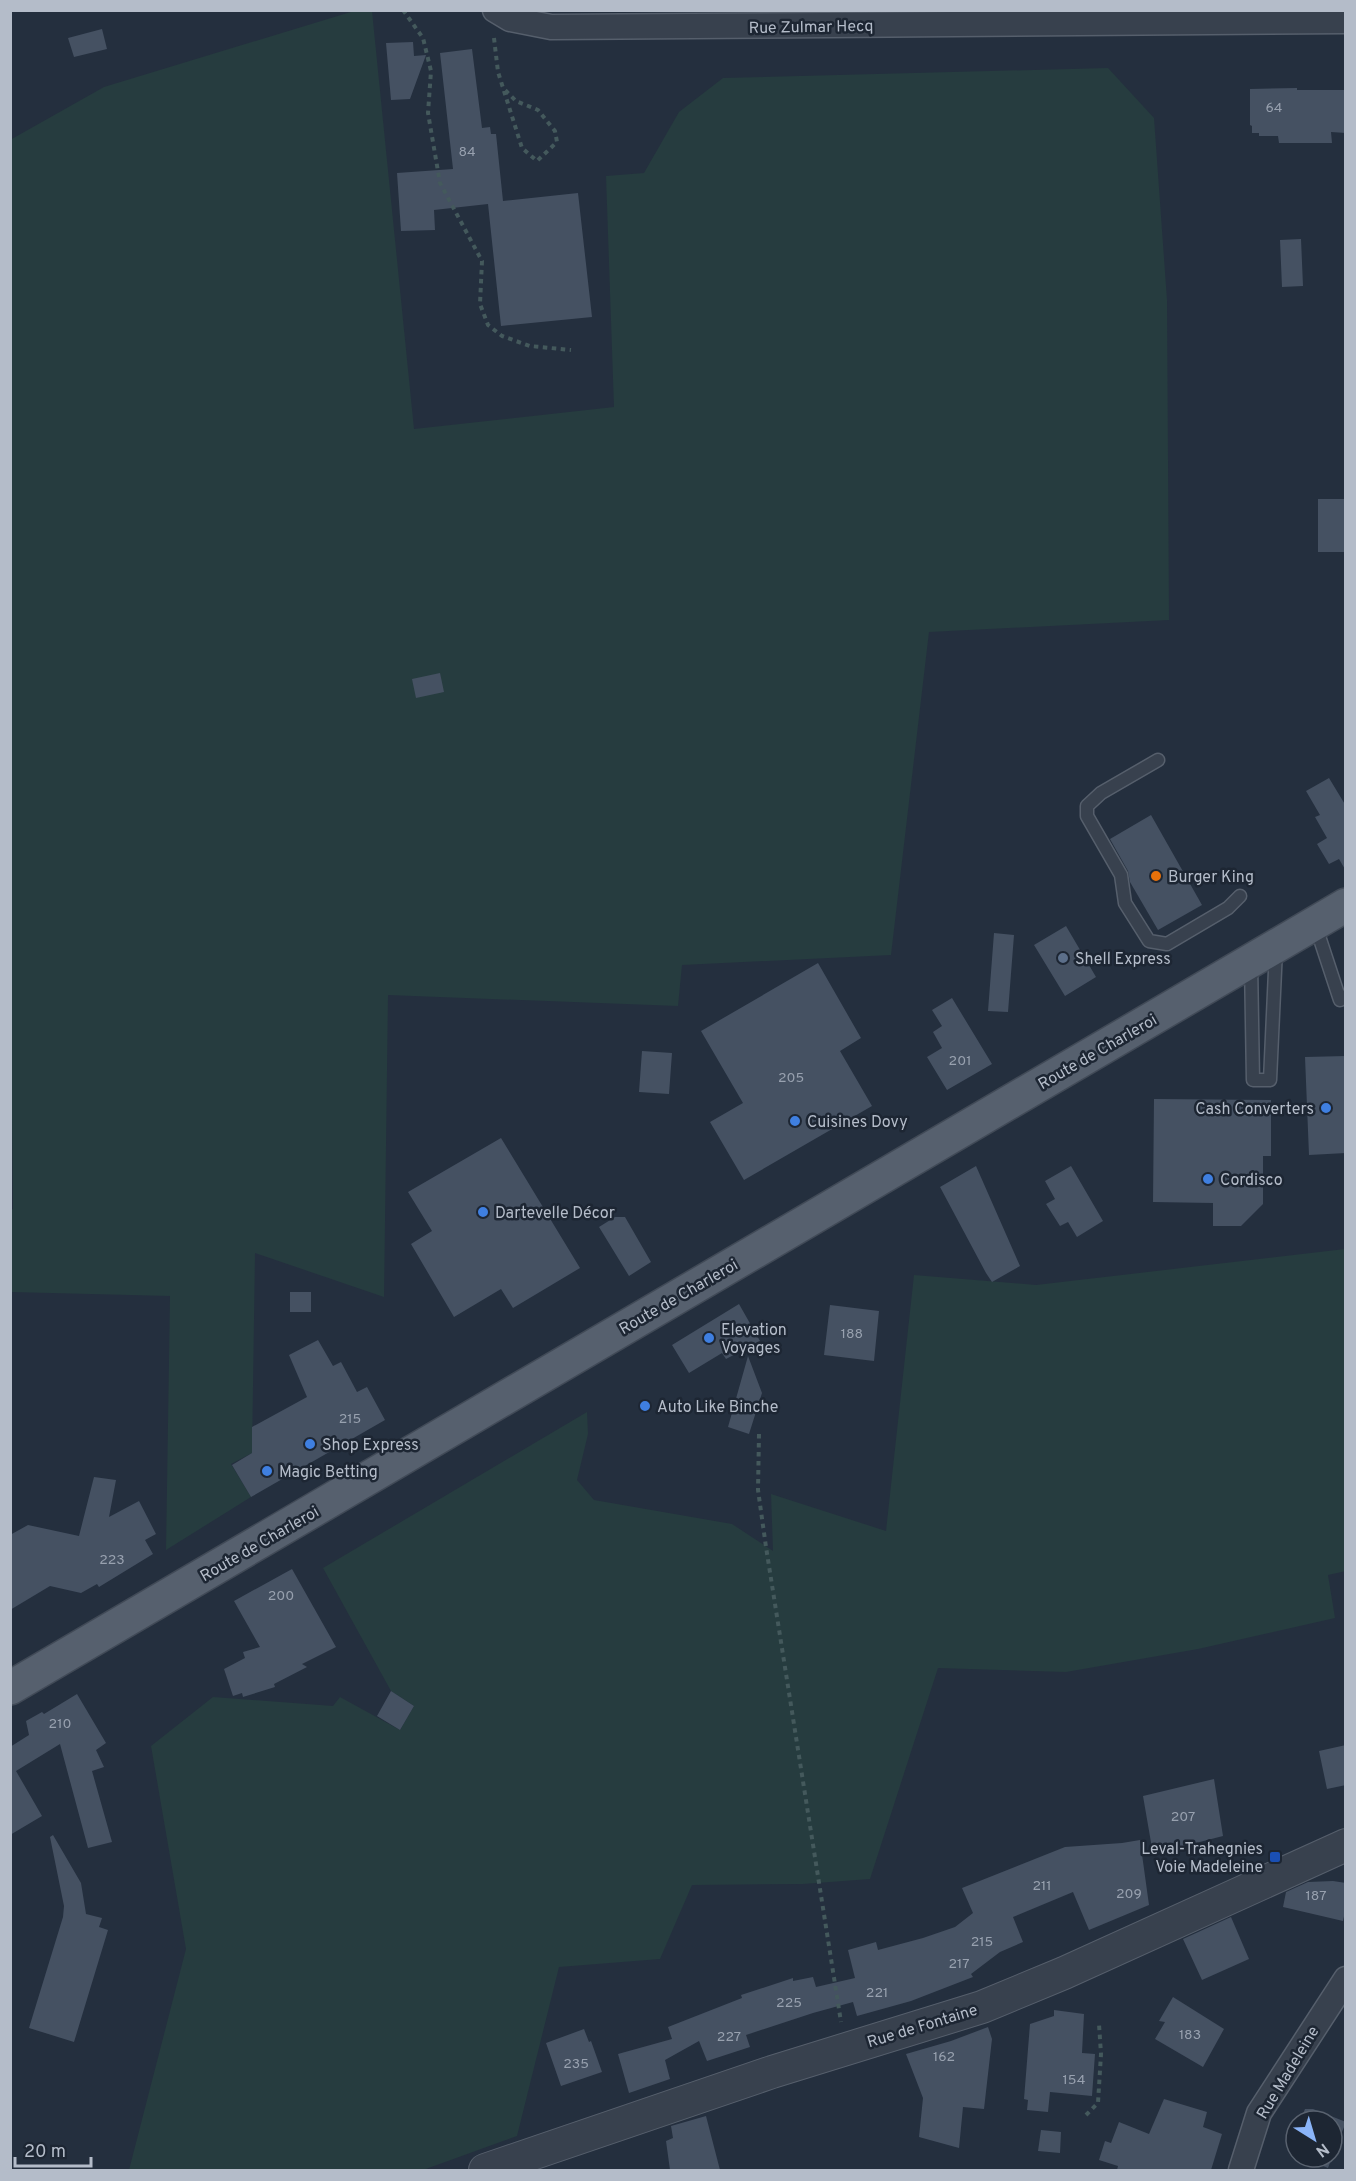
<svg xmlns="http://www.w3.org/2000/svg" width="1356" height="2181" font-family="Overpass,sans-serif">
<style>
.grass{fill:#263c3f}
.building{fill:#455162}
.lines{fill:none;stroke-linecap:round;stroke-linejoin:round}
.service-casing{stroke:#565f6c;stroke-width:15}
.minor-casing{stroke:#565f6c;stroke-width:27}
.tertiary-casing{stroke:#565f6c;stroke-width:34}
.primary-casing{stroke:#414a57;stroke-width:36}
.path{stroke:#44595c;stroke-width:4;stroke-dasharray:4.5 4.5;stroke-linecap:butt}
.service{stroke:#38414e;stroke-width:12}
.minor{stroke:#38414e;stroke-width:24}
.tertiary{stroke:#38414e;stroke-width:32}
.primary{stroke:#56606e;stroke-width:33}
.food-dot{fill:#e8710a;stroke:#1d2633;stroke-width:2}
.service-dot{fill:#5c6f8a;stroke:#1d2633;stroke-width:2}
.shop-dot{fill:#3f7fe0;stroke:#1d2633;stroke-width:2}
.transit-dot{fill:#1a4fb4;stroke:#1d2633;stroke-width:2}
.labels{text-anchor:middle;stroke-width:5;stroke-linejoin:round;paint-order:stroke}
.number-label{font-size:14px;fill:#98a1af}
.street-label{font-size:16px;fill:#b4bcc9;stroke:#1d2633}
.poi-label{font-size:16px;fill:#b4bcc9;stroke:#1d2633;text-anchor:start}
</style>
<rect width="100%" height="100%" fill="#242f3e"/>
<path class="grass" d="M 354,11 L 372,11 L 414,429 L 614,407 L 606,176 L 644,173 L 679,112 L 723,78 L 1108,68 L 1154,118 L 1167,300 L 1169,620 L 929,632 L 891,955 L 682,965 L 678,1006 L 388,995 L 384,1297 L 255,1253 L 252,1453 L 231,1464 L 251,1497 L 166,1550 L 170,1296 L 11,1292 L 10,1210 L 13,1209 L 12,1119 L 10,1118 L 10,140 L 104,87 Z
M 1345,1249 L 1346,1571 L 1328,1575 L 1335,1618 L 1198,1649 L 1066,1672 L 938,1668 L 870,1879 L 803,1884 L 692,1885 L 660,1959 L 559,1967 L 517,2136 L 423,2170 L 129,2170 L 186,1949 L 151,1746 L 213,1697 L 333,1706 L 340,1697 L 400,1730 L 414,1706 L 391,1691 L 323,1568 L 587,1412 L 588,1434 L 577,1480 L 594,1500 L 732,1524 L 773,1551 L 771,1494 L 886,1531 L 914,1275 L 1036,1285 Z"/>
<path class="building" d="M 102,29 L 107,49 L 74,57 L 68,38 Z
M 413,42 L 414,56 L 426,55 L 410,99 L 391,100 L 386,43 Z
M 472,49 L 482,128 L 490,127 L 491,134 L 496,134 L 503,201 L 578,193 L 592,317 L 501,326 L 488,204 L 434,210 L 435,230 L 401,231 L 397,173 L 453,169 L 440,53 Z
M 1297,88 L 1297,90 L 1346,90 L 1346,133 L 1331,132 L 1332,143 L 1279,143 L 1278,136 L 1259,136 L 1259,133 L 1252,133 L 1252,126 L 1250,125 L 1250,89 Z
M 1301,239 L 1303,286 L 1282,287 L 1280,240 Z
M 1318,499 L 1346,499 L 1346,552 L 1318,552 Z
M 440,673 L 444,692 L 416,698 L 412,679 Z
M 1329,778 L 1346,806 L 1346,871 L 1339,859 L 1329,864 L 1317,844 L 1327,838 L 1315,817 L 1320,815 L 1306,791 Z
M 1151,815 L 1202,905 L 1158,930 L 1130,882 L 1128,871 L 1110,839 Z
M 1066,926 L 1096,977 L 1065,996 L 1034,945 Z
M 994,933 L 1014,935 L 1008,1012 L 988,1011 Z
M 818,963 L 861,1038 L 840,1051 L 872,1106 L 744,1180 L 710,1122 L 743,1103 L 701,1031 Z
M 952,998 L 992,1064 L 947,1090 L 927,1057 L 942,1048 L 933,1032 L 942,1026 L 932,1010 Z
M 642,1051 L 672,1053 L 669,1094 L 639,1092 Z
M 1346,1056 L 1346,1153 L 1309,1155 L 1305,1057 Z
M 1154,1099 L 1271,1100 L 1271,1156 L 1263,1156 L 1263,1204 L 1241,1226 L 1213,1226 L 1213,1203 L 1153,1202 Z
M 501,1138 L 580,1268 L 513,1308 L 501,1289 L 454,1317 L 411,1244 L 432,1231 L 408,1192 Z
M 976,1166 L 1020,1266 L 992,1282 L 986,1273 L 940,1187 Z
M 1071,1166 L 1103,1221 L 1077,1237 L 1068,1222 L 1060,1226 L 1046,1204 L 1055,1199 L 1045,1181 Z
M 615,1217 L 625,1217 L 651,1262 L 629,1276 L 599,1227 Z
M 290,1292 L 311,1292 L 311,1312 L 290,1312 Z
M 739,1304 L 760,1341 L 726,1359 L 722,1353 L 689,1373 L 672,1345 Z
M 830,1305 L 879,1311 L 874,1361 L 824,1355 Z
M 318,1340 L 333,1366 L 341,1362 L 357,1392 L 367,1387 L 385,1420 L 251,1497 L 232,1465 L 252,1453 L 252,1427 L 307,1397 L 289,1355 Z
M 748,1356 L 762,1393 L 749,1434 L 728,1427 Z
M 94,1477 L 116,1480 L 109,1517 L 139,1501 L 156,1534 L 145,1540 L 153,1554 L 99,1587 L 97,1584 L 81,1593 L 50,1586 L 10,1610 L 10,1535 L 28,1525 L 79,1536 Z
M 292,1569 L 336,1647 L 302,1664 L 307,1667 L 274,1684 L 275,1687 L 243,1697 L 242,1693 L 233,1696 L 224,1669 L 245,1658 L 243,1652 L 260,1647 L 234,1601 Z
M 391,1691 L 414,1706 L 400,1730 L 377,1716 Z
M 77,1694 L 106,1743 L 96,1750 L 104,1767 L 92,1771 L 112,1842 L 88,1848 L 60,1744 L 16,1771 L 42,1816 L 10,1835 L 10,1747 L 29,1735 L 26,1721 L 42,1712 L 44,1714 Z
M 1346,1745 L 1346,1785 L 1327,1789 L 1319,1751 Z
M 1214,1779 L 1223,1836 L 1153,1854 L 1143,1796 Z
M 53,1835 L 81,1883 L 86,1914 L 102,1918 L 99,1927 L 108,1930 L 74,2042 L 29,2028 L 63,1917 L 64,1906 L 50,1837 Z
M 1140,1840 L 1149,1905 L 1089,1930 L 1073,1892 L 1013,1917 L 1023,1942 L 1000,1952 L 971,1974 L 973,1977 L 911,2001 L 857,2016 L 853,2002 L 813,2013 L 746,2035 L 750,2047 L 707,2061 L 699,2041 L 665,2060 L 670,2079 L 629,2093 L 618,2054 L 672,2039 L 668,2027 L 742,1998 L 741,1995 L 793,1978 L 793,1981 L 813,1977 L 816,1987 L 855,1978 L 848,1950 L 876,1942 L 878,1950 L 923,1938 L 955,1927 L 973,1913 L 962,1888 L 1065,1847 L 1122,1843 Z
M 1333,1881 L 1346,1883 L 1346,1907 L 1343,1921 L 1283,1907 L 1286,1892 L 1308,1882 Z
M 1231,1917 L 1249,1959 L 1202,1980 L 1183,1939 Z
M 1173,1997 L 1224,2029 L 1203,2067 L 1155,2039 L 1165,2022 L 1159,2021 Z
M 1054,2010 L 1084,2014 L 1082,2053 L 1095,2054 L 1092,2096 L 1050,2092 L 1048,2112 L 1027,2110 L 1028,2100 L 1024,2099 L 1030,2024 L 1054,2016 Z
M 988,2027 L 992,2039 L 984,2109 L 963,2107 L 959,2148 L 919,2137 L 923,2098 L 906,2054 L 951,2041 Z
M 584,2029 L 589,2042 L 591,2041 L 602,2072 L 561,2086 L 546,2043 Z
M 1164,2099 L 1207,2112 L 1203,2127 L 1222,2134 L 1211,2170 L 1117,2170 L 1118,2166 L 1099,2160 L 1105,2141 L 1111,2143 L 1119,2122 L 1149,2134 Z
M 1305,2109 L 1313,2109 L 1346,2122 L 1332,2157 L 1332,2121 L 1300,2121 Z
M 706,2116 L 720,2170 L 670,2170 L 666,2141 L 673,2138 L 671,2126 Z
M 1041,2130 L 1061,2132 L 1060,2153 L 1038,2151 Z
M 1300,2157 L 1332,2157 L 1328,2168 Z"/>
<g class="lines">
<defs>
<path id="service" d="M 1158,760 L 1101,793 L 1087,806 L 1087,816 L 1121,875 L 1125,903 L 1149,941 L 1167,944 L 1228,908 L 1240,896
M 1315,924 L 1340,1000 L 1346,996
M 1251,963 L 1253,1080 L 1270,1080 L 1276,949"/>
<path id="minor" d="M 495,10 L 510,19 L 551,27 L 1346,21
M 1241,2170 L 1259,2113 L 1346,1979"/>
<path id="tertiary" d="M 485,2170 L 772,2072 L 982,2007 L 1064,1973 L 1346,1845"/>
<path id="primary" d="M 10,1688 L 1346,905"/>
</defs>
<use href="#service" class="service-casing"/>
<use href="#minor" class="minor-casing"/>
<use href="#tertiary" class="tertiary-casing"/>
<use href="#primary" class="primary-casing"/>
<path class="path" d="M 403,10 L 423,38 L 431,71 L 428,113 L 440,183 L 482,261 L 480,304 L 488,325 L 502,336 L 530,346 L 571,350
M 494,38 L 498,72 L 522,148 L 537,161 L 557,142 L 555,131 L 538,110 L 516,101 L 502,87
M 759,1434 L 758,1490 L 766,1547 L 841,2022
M 1086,2115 L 1098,2103 L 1101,2054 L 1099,2024"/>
<use href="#service" class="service"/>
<use href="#minor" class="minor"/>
<use href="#tertiary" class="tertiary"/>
<use href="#primary" class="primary"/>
</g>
<circle class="food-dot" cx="1156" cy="876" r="6"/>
<circle class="service-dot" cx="1063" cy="958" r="6"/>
<g class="shop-dot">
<circle cx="1326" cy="1108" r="6"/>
<circle cx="795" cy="1121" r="6"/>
<circle cx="1208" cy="1179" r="6"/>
<circle cx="483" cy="1212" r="6"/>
<circle cx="709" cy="1338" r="6"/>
<circle cx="645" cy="1406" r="6"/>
<circle cx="310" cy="1444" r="6"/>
<circle cx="267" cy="1471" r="6"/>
</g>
<rect class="transit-dot" x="1269" y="1851" width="12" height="12" rx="3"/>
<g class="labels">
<g class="number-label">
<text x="1274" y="112">64</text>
<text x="467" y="156">84</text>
<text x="960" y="1065">201</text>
<text x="791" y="1082">205</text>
<text x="852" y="1338">188</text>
<text x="350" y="1423">215</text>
<text x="112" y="1564">223</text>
<text x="281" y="1600">200</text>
<text x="60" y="1728">210</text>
<text x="1183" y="1821">207</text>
<text x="1042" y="1890">211</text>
<text x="1129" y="1898">209</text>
<text x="1316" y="1900">187</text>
<text x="982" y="1946">215</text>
<text x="959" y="1968">217</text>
<text x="877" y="1997">221</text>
<text x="789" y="2007">225</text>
<text x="1190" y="2039">183</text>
<text x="729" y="2041">227</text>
<text x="944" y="2061">162</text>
<text x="576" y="2068">235</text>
<text x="1074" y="2084">154</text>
</g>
<g class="street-label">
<text transform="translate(811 26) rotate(-1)" y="6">Rue Zulmar Hecq</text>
<text transform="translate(1097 1051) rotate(-30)" y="6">Route de Charleroi</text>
<text transform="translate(678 1296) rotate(-30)" y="6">Route de Charleroi</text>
<text transform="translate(259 1543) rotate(-30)" y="6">Route de Charleroi</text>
<text transform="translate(922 2025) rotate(-17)" y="6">Rue de Fontaine</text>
<text transform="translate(1287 2072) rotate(-59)" y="6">Rue Madeleine</text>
</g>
<g class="poi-label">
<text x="1168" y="882">Burger King</text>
<text x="1075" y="964">Shell Express</text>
<text x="1314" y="1114" text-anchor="end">Cash Converters</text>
<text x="807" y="1127">Cuisines Dovy</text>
<text x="1220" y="1185">Cordisco</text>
<text x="495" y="1218">Dartevelle Décor</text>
<text x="721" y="1335">Elevation<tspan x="721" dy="18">Voyages</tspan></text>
<text x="657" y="1412">Auto Like Binche</text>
<text x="322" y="1450">Shop Express</text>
<text x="279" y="1477">Magic Betting</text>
<text x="1263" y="1854" text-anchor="end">Leval-Trahegnies<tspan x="1263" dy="18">Voie Madeleine</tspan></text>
</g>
</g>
<rect width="1356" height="2181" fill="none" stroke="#b4bcc9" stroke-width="24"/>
<g transform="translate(1314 2139) rotate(143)"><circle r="28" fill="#1d2633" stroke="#59626f" stroke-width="1.5"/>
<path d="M0-4.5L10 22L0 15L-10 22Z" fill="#8ab4f8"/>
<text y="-9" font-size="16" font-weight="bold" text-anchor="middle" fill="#b4bcc9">N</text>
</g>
<path d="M15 2157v9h76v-9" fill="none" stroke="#b4bcc9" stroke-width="3"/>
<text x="24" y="2157" font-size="18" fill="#b4bcc9" stroke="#1d2633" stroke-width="4.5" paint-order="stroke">20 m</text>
</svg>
